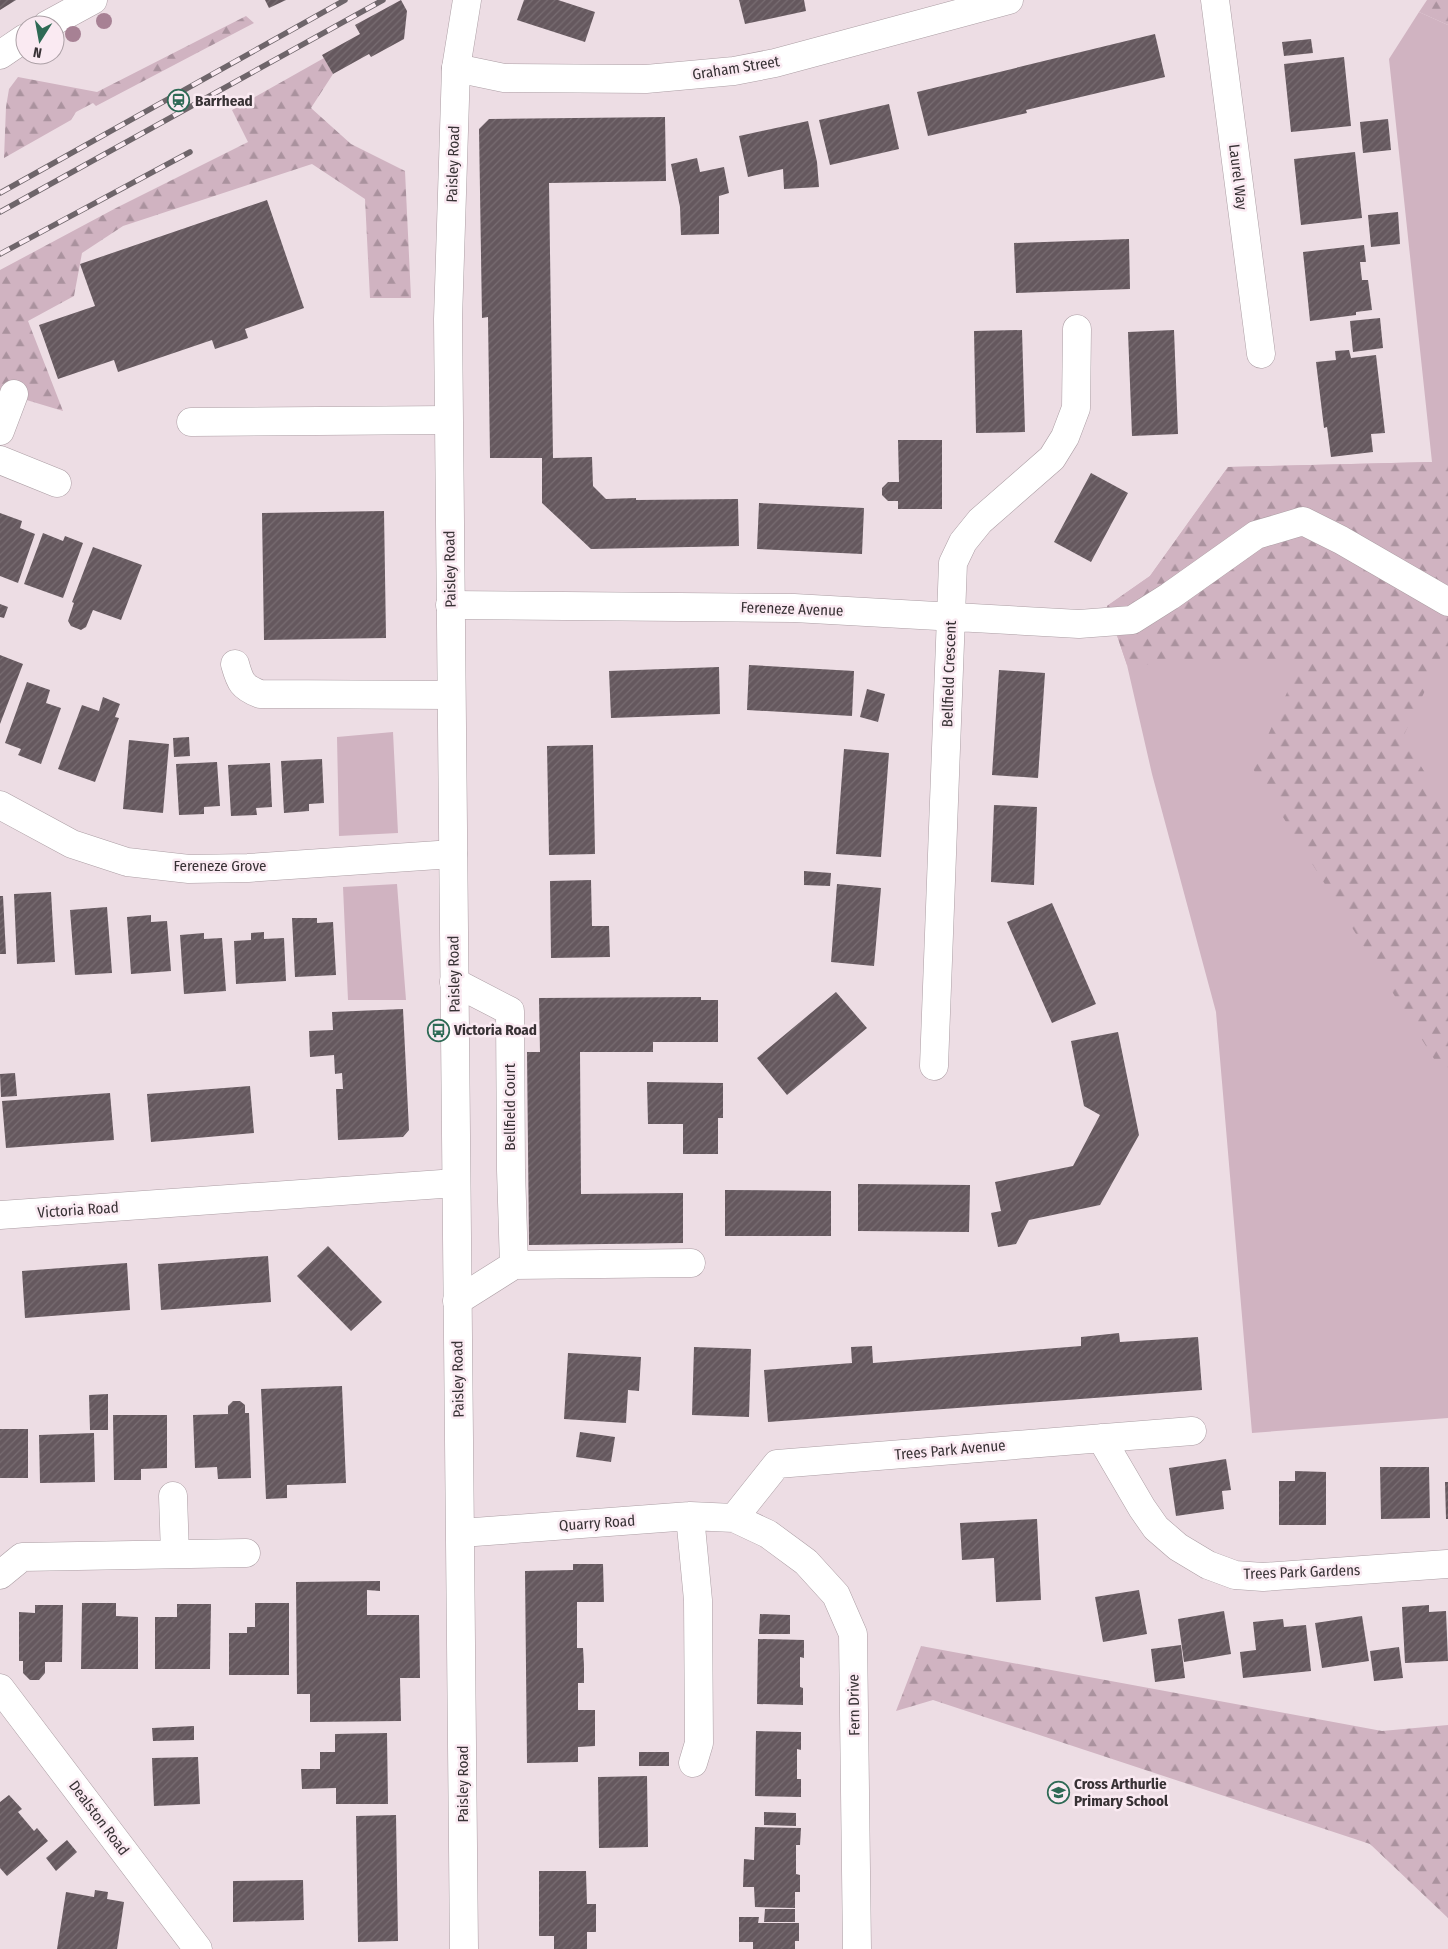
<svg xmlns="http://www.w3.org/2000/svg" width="1448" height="1949" font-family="'Fira Sans Condensed',sans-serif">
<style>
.green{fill:#d0b3c1}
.forest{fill:url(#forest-firs)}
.building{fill:url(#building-hatch)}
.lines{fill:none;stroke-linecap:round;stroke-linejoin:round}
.minor-casing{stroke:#ac9ea4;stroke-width:29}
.major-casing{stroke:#ac9ea4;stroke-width:29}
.minor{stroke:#fff;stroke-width:28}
.major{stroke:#fff;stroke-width:28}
.rail-casing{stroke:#6e656a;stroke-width:5.5}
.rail{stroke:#faeaf2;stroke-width:4;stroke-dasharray:11;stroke-linecap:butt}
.tree{fill:#a78194}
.labels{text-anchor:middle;stroke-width:5;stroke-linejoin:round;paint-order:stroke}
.street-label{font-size:15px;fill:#383235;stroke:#faeaf2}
.poi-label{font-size:15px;font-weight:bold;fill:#383235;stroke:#faeaf2;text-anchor:start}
</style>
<defs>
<pattern id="forest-firs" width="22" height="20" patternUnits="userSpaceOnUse" patternTransform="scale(1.25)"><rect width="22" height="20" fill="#d0b3c1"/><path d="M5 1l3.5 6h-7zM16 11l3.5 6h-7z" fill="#aa929e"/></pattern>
<pattern id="building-hatch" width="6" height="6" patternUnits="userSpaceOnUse" patternTransform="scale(1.25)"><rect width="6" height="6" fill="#65585e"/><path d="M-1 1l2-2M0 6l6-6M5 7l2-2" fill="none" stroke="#786d72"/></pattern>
</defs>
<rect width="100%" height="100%" fill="#eddde4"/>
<path class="green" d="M 1419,12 L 1448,25 L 1448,1418 L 1252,1433 L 1216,1012 L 1152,774 L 1127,665 L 1107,606 L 1150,576 L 1228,467 L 1432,462 L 1389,59 Z
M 393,732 L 398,833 L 339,836 L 337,737 Z
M 397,884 L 406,1000 L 348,1000 L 343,887 Z"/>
<path class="forest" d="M 1427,0 L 1448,0 L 1448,25 L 1419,12 Z
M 246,16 L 254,23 L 96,106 L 93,103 L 76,112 L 71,120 L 4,158 L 6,107 L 9,89 L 18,77 L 97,92 Z
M 324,58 L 333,74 L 311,108 L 351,144 L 405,171 L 411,298 L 370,298 L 365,199 L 312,164 L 123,226 L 82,253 L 74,296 L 28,321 L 63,411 L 0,392 L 0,270 L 116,208 L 248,142 L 232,110 Z
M 1432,462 L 1448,466 L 1448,658 L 1442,655 L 1403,737 L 1448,810 L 1448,1067 L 1441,1070 L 1253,769 L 1302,659 L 1127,665 L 1107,606 L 1150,576 L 1228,467 Z
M 921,1646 L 1382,1731 L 1448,1725 L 1448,1918 L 1370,1844 L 933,1700 L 896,1711 Z"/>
<path class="building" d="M 0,0 L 16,0 L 0,10 Z
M 265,0 L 286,0 L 269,8 Z
M 401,0 L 407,11 L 404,39 L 371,57 L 369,54 L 333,74 L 322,55 L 360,34 L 355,25 Z
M 524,0 L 558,0 L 595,12 L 585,42 L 517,20 Z
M 739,0 L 804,0 L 806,11 L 745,24 Z
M 1155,34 L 1165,77 L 1026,110 L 1027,113 L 928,136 L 917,92 Z
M 1311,39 L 1313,53 L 1284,56 L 1282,42 Z
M 1344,57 L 1351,126 L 1291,132 L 1284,64 Z
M 889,104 L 899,149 L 830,165 L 819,120 Z
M 665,117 L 666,181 L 549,183 L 553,458 L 592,457 L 593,486 L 606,499 L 636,498 L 636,500 L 738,499 L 739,546 L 591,549 L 542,503 L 542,458 L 490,458 L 488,317 L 482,318 L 479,129 L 489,119 Z
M 1388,119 L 1391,150 L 1363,153 L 1360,122 Z
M 808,121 L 817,162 L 819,187 L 784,189 L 783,169 L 748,177 L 739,136 Z
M 1355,152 L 1362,218 L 1301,225 L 1294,159 Z
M 697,158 L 700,172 L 724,167 L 729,193 L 719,196 L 719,234 L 681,235 L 680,207 L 671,164 Z
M 267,200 L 304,308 L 245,329 L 248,338 L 215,349 L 212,340 L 118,372 L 114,360 L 58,379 L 39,325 L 95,306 L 80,264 Z
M 1398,212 L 1400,244 L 1371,247 L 1368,215 Z
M 1129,239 L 1130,289 L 1016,293 L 1014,243 Z
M 1364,245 L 1366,262 L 1360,262 L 1362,280 L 1368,280 L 1372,310 L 1356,312 L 1356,315 L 1310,321 L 1303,252 Z
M 1380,318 L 1383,348 L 1353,352 L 1350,321 Z
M 1022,330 L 1025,432 L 976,433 L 974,331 Z
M 1174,330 L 1178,434 L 1132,436 L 1128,332 Z
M 1349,350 L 1351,358 L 1376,355 L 1385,433 L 1371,434 L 1373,452 L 1331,457 L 1327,427 L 1324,428 L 1316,362 L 1336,360 L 1335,351 Z
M 898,440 L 942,440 L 942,509 L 898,509 L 898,501 L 888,501 L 882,495 L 882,488 L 888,482 L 899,482 Z
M 1091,473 L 1128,493 L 1091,562 L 1054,542 Z
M 759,503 L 864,508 L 862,554 L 757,549 Z
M 384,511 L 386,638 L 264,640 L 262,513 Z
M 0,513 L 22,521 L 20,528 L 35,534 L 18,583 L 0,576 Z
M 43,533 L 63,541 L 65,536 L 83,543 L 63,598 L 24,584 Z
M 93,547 L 142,565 L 121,620 L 93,610 L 86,627 L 81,630 L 71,626 L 68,621 L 74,603 L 72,602 Z
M 0,604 L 8,607 L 4,618 L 0,617 Z
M 0,655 L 23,664 L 0,724 Z
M 749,665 L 854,671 L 852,716 L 747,710 Z
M 719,667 L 720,714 L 611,718 L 609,671 Z
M 999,670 L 1045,673 L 1038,778 L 992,775 Z
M 27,682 L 50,690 L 46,703 L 61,708 L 41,764 L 18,755 L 21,749 L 5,743 Z
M 867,689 L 885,694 L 878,722 L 860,717 Z
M 103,697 L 120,704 L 115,717 L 119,718 L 95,782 L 58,769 L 82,705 L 99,711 Z
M 189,737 L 190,756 L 174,757 L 173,738 Z
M 129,740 L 169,744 L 163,813 L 123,809 Z
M 593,745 L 595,854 L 549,855 L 547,746 Z
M 844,749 L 889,753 L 881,857 L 836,854 Z
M 322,759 L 324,803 L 309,804 L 309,811 L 284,813 L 281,761 Z
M 217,762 L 220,806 L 204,807 L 204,814 L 179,815 L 176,764 Z
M 270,763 L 272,807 L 256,808 L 257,815 L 231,816 L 228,765 Z
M 994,805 L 1037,807 L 1034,885 L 991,882 Z
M 804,871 L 831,873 L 830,886 L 804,885 Z
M 591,880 L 592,926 L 609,926 L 610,957 L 551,958 L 550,881 Z
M 837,884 L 881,888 L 874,966 L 831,962 Z
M 51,892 L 55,962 L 17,964 L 14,894 Z
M 0,896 L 3,896 L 6,954 L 0,954 Z
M 1052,903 L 1096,1004 L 1052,1023 L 1007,922 Z
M 107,907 L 112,973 L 75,975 L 70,910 Z
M 151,915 L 151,922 L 167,921 L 171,971 L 131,974 L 127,917 Z
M 292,918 L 317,918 L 317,923 L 333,922 L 336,975 L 295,977 Z
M 264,932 L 264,939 L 284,938 L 286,981 L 236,984 L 234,941 L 251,940 L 251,933 Z
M 204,933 L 204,939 L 222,938 L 226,991 L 184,994 L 180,935 Z
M 836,992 L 867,1028 L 787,1095 L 757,1058 Z
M 701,997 L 701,1000 L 718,1000 L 718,1042 L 653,1042 L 653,1052 L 580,1052 L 581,1194 L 683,1193 L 683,1243 L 529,1245 L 527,1052 L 540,1052 L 539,998 Z
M 403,1009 L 409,1130 L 403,1137 L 338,1140 L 336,1089 L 343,1089 L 342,1073 L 335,1074 L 334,1055 L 310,1057 L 309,1031 L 333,1030 L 332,1012 Z
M 1118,1032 L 1139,1135 L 1100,1205 L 1029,1220 L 1016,1244 L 998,1247 L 991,1213 L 1001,1211 L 995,1182 L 1073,1166 L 1100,1115 L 1084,1106 L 1071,1041 Z
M 15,1073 L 17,1096 L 1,1097 L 0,1074 Z
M 647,1082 L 723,1083 L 723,1118 L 718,1118 L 718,1154 L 683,1154 L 683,1124 L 648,1124 Z
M 250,1086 L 254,1133 L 151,1142 L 147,1094 Z
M 110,1093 L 114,1140 L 6,1148 L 2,1101 Z
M 858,1184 L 970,1185 L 969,1232 L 858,1231 Z
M 725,1190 L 831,1191 L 831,1236 L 725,1236 Z
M 328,1246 L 382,1302 L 351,1331 L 297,1276 Z
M 268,1256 L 271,1302 L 161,1310 L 158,1264 Z
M 127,1263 L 130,1310 L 25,1318 L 22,1271 Z
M 1119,1333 L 1120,1342 L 1198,1337 L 1202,1390 L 768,1422 L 764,1370 L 852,1363 L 851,1347 L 872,1346 L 873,1363 L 1081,1346 L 1081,1337 Z
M 694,1347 L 751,1349 L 749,1417 L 692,1415 Z
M 568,1353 L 641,1357 L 639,1391 L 628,1390 L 626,1423 L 564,1419 Z
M 342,1386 L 346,1483 L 287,1485 L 287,1498 L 266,1499 L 261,1389 Z
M 108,1394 L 108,1430 L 90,1430 L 89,1395 Z
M 233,1401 L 240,1401 L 245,1405 L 245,1413 L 249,1413 L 251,1478 L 218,1479 L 217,1467 L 195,1468 L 193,1415 L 228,1414 L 228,1406 Z
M 113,1415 L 167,1415 L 167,1468 L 141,1469 L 141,1480 L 114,1480 Z
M 0,1429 L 28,1429 L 28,1478 L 0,1478 Z
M 580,1432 L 615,1437 L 611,1462 L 576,1457 Z
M 94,1433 L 95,1482 L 40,1483 L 39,1435 Z
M 1226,1459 L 1231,1490 L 1222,1491 L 1224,1509 L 1176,1516 L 1169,1468 Z
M 1380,1467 L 1429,1467 L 1430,1518 L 1381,1519 Z
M 1295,1471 L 1326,1472 L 1326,1525 L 1279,1525 L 1279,1481 L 1295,1481 Z
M 1445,1482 L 1448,1482 L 1448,1519 L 1446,1519 Z
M 1037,1519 L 1041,1600 L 996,1602 L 994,1558 L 962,1560 L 960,1523 Z
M 573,1564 L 603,1564 L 604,1602 L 577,1602 L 577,1648 L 583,1648 L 584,1666 L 584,1683 L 578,1683 L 578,1710 L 595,1710 L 595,1746 L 578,1747 L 578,1762 L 527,1763 L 525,1571 L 573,1570 Z
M 380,1581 L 380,1591 L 367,1590 L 367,1615 L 419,1615 L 420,1678 L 400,1678 L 401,1721 L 310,1722 L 310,1694 L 297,1694 L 296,1582 Z
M 1139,1590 L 1147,1634 L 1103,1642 L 1095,1597 Z
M 82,1603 L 116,1603 L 116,1616 L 138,1617 L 138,1669 L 81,1669 Z
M 255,1603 L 289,1603 L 289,1675 L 229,1675 L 229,1633 L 247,1633 L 247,1627 L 255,1627 Z
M 177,1604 L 211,1604 L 210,1669 L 155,1669 L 155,1617 L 177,1617 Z
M 35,1605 L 63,1605 L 62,1662 L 45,1662 L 45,1673 L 39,1680 L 30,1680 L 23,1673 L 23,1661 L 19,1661 L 19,1612 L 35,1613 Z
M 1429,1605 L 1429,1612 L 1446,1611 L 1448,1661 L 1405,1663 L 1402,1607 Z
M 1224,1611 L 1231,1654 L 1184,1662 L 1178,1619 Z
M 760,1614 L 790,1615 L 790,1634 L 759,1634 Z
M 1362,1616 L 1369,1661 L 1322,1668 L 1315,1623 Z
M 1283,1619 L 1284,1627 L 1306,1625 L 1311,1671 L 1243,1678 L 1240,1652 L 1256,1650 L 1253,1622 Z
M 758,1639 L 804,1640 L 804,1658 L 800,1657 L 800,1687 L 803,1688 L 803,1705 L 757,1704 Z
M 1181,1645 L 1185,1678 L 1155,1682 L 1151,1649 Z
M 1399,1647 L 1403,1678 L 1374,1681 L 1370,1651 Z
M 194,1726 L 194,1740 L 153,1741 L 152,1728 Z
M 756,1731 L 801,1732 L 801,1750 L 797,1749 L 797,1779 L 801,1779 L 801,1797 L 755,1796 Z
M 387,1733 L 388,1804 L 336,1804 L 336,1788 L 302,1789 L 301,1769 L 320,1769 L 320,1752 L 335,1752 L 335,1734 Z
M 639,1752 L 669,1752 L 669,1766 L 639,1766 Z
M 198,1757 L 200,1804 L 154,1806 L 152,1758 Z
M 647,1776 L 648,1847 L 599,1848 L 598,1777 Z
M 9,1795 L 22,1809 L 18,1812 L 34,1831 L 37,1828 L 48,1841 L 7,1876 L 0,1868 L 0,1802 Z
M 764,1812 L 796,1813 L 796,1826 L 764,1825 Z
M 396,1815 L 398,1941 L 358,1942 L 356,1816 Z
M 755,1827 L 801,1828 L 800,1845 L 796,1845 L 796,1874 L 800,1875 L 800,1892 L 795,1892 L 795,1908 L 755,1907 L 754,1887 L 743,1887 L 744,1859 L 754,1860 Z
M 67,1840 L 77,1852 L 56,1871 L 46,1858 Z
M 539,1871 L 586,1871 L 587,1904 L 596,1904 L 596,1932 L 587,1932 L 587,1949 L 554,1949 L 554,1936 L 539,1936 Z
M 303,1880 L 304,1920 L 233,1922 L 233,1881 Z
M 95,1890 L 108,1892 L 107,1899 L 124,1902 L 117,1949 L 57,1949 L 66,1892 L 94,1897 Z
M 765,1909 L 795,1909 L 795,1922 L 764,1922 Z
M 739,1917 L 759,1917 L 758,1923 L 799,1923 L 799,1941 L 795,1941 L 795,1949 L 753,1949 L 753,1942 L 739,1942 Z"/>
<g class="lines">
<defs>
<path id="minor" d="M 1215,0 L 1261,354
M 47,25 L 93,0
M 0,55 L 25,38
M 456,68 L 504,78 L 646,79 L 734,71 L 775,63 L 1009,0
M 191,422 L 448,420
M 0,431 L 14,394
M 0,460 L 57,483
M 450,605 L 794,608 L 1079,624 L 1132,620 L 1170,596 L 1256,535 L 1303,521 L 1341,540 L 1448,602
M 235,664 C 240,682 242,687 260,694 L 451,695
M 0,805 L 72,844 L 127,862 L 189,869 L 248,868 L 453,854
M 454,982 L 510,1011 L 511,1170 L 514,1265
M 934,1066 L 953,563 L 963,542 L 980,521 L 1052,458 L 1065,437 L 1076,408 L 1077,329
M 0,1215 L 456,1183
M 457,1301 L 514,1265 L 691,1263
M 1101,1438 L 1142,1508 L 1156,1528 L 1178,1547 L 1208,1565 L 1235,1575 L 1263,1577 L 1447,1564
M 173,1496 L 175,1554
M 690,1516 L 698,1600 L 699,1743 L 693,1763
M 734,1518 L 777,1464 L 1192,1431
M 461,1533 L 690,1516 L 734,1518 L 768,1534 L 806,1562 L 836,1595 L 853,1634 L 857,1949
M 0,1575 L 22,1557 L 246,1553
M 0,1688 L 198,1949"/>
<path id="major" d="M 464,1949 L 448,319 L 456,68 L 467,0"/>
</defs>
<use href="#minor" class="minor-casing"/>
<use href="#major" class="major-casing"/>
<use href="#minor" class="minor"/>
<use href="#major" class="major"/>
<defs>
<path id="rail" d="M 0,193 L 345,0
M 0,212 L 383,0
M 0,254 L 190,152"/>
</defs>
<use href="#rail" class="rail-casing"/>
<use href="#rail" class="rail"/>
</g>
<g class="tree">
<circle cx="104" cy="21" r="8"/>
<circle cx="73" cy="34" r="8"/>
</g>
<defs>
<symbol id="station-ring" viewBox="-11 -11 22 22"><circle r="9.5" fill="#faeaf2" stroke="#2e6a55" stroke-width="1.5"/><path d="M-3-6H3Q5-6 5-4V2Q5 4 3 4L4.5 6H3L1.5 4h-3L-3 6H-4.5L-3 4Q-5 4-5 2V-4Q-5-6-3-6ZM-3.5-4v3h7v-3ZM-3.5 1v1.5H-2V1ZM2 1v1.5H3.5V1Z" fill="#2e6a55"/></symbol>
<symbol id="bus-ring" viewBox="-11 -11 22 22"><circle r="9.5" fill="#faeaf2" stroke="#2e6a55" stroke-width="1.5"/><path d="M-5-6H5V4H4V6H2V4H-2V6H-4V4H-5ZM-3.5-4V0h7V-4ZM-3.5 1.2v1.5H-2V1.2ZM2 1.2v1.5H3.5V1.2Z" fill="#2e6a55"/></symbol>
<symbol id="school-ring" viewBox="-11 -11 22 22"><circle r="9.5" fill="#faeaf2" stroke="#2e6a55" stroke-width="1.5"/><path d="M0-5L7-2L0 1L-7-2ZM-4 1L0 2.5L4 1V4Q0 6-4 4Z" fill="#2e6a55"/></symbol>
</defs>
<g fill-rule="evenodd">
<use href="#station-ring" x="166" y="88" width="25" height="25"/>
<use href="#bus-ring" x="426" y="1018" width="25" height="25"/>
<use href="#school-ring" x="1046" y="1780" width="25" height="25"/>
</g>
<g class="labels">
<g class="street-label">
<text transform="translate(736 68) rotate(-9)" y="5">Graham Street</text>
<text transform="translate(453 164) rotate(-88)" y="5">Paisley Road</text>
<text transform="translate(1238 177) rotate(83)" y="5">Laurel Way</text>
<text transform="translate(450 569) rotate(-91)" y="5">Paisley Road</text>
<text transform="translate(792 609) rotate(2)" y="5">Fereneze Avenue</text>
<text transform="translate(949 674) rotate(-88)" y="5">Bellfield Crescent</text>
<text x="220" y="871">Fereneze Grove</text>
<text transform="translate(454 974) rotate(-91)" y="5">Paisley Road</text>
<text transform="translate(510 1107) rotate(-90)" y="5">Bellfield Court</text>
<text transform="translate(78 1210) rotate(-4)" y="5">Victoria Road</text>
<text transform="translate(458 1379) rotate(-91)" y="5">Paisley Road</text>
<text transform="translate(950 1450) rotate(-5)" y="5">Trees Park Avenue</text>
<text transform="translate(597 1523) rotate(-4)" y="5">Quarry Road</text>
<text transform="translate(1302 1572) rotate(-2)" y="5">Trees Park Gardens</text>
<text transform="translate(854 1705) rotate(-91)" y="5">Fern Drive</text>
<text transform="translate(463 1784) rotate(-90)" y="5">Paisley Road</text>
<text transform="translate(99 1818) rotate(53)" y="5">Dealston Road</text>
</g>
<g class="poi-label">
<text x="195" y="106">Barrhead</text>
<text x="454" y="1035">Victoria Road</text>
<text x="1074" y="1789">Cross Arthurlie<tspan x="1074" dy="17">Primary School</tspan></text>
</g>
</g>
<g transform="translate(40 40) rotate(191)"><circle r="24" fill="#faeaf2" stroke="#aca0a6"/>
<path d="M0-4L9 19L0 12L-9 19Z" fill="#2e6a55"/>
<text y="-8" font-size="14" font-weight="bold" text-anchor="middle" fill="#383235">N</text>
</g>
</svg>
